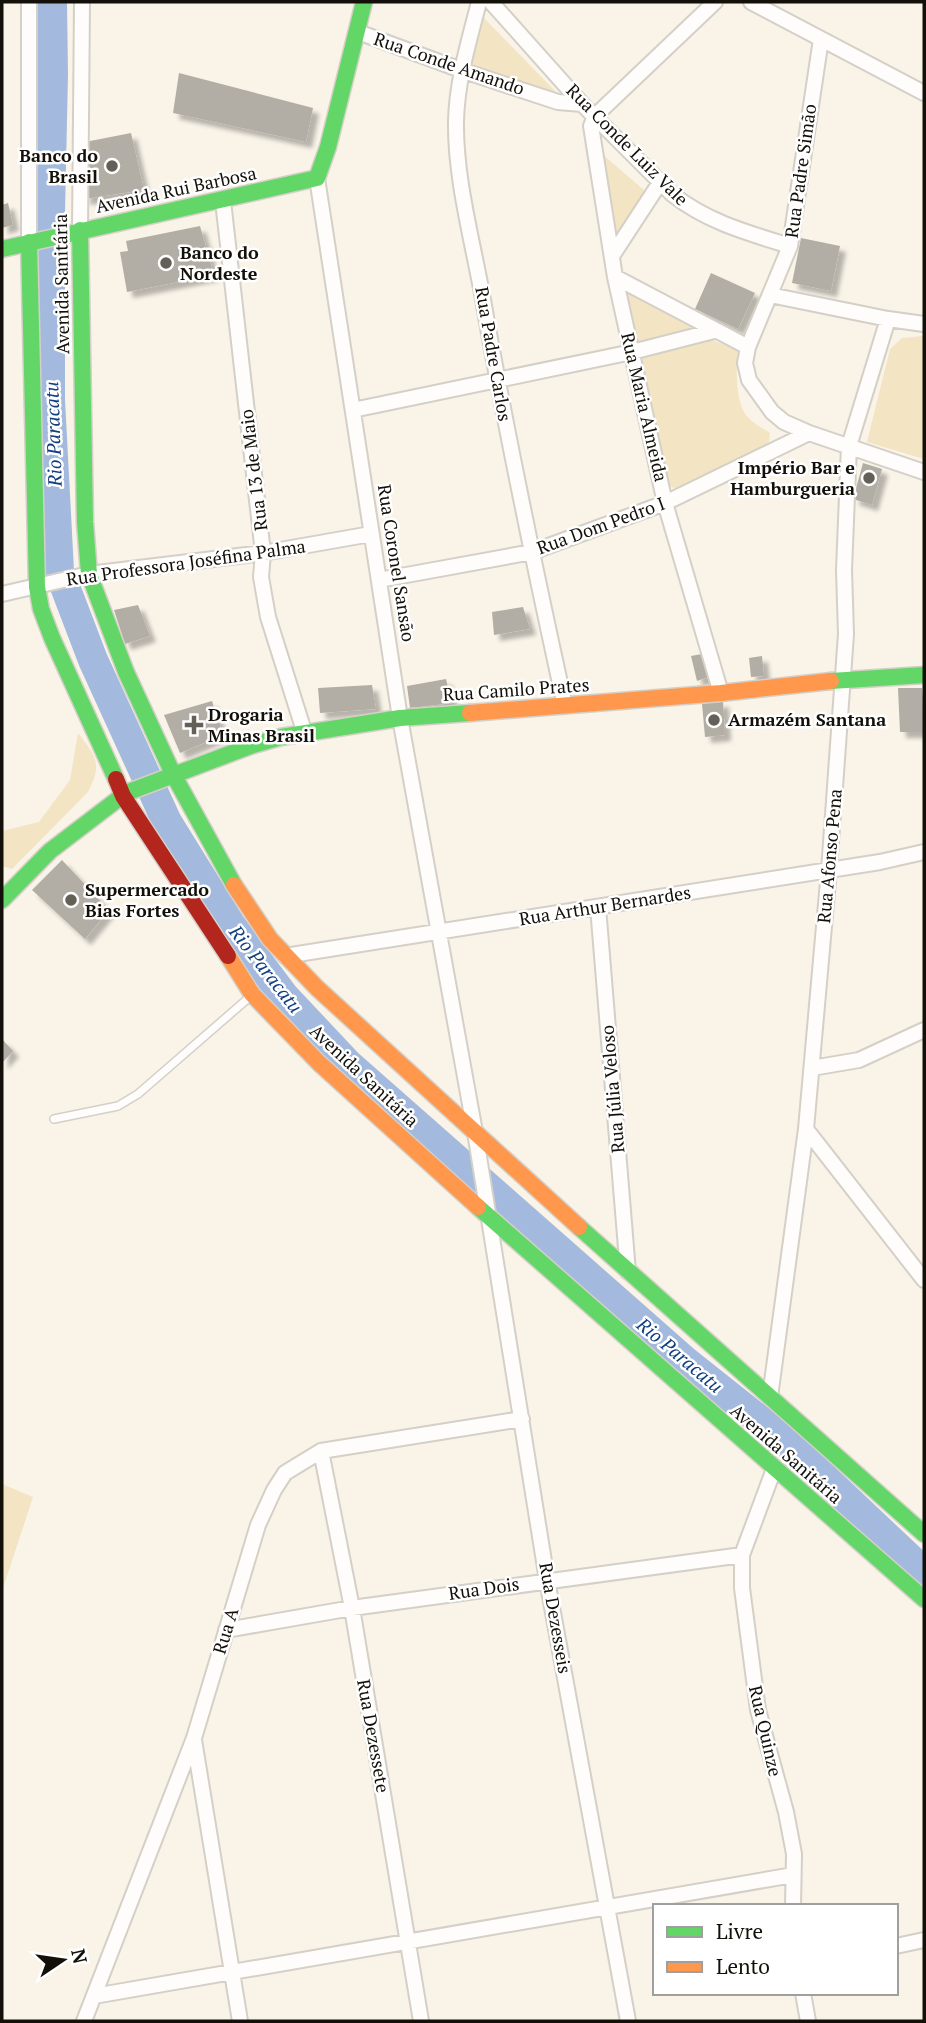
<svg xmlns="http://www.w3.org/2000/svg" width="926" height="2023" font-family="'PT Serif',serif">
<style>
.green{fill:#f3e4c3}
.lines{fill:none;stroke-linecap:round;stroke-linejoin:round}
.river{stroke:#a3bade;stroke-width:30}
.building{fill:#b3aea5;filter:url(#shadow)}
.lane-casing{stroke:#d4d0c7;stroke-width:10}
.street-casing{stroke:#d4d0c7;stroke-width:18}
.fast-casing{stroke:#d4d0c7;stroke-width:19}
.slow-casing{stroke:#d4d0c7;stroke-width:19}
.jam-casing{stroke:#d4d0c7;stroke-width:19}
.lane{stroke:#fefdfc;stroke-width:7}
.street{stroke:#fefdfc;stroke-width:14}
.fast{stroke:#63d668;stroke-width:16}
.slow{stroke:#ff974d;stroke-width:16}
.jam{stroke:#b3261e;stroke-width:16}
.poi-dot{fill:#645f57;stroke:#fff;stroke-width:2.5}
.labels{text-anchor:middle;stroke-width:5;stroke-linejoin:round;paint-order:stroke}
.street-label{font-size:18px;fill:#131009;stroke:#fff}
.poi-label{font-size:18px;font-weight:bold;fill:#131009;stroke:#fff;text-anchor:start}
.water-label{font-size:19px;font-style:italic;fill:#113e7f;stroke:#fff}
</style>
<defs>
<filter id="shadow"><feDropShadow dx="6" dy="6" stdDeviation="2" flood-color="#0004"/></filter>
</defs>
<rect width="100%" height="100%" fill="#f9f3e8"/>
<path class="green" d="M 483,17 L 556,92 L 467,64 Z
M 601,153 L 645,191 L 617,242 Z
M 624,289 L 700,329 L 637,346 Z
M 924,336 L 924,459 L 867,442 L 890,349 L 902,338 Z
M 707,338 L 738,350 C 736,366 735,403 747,416 C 752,423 763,428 770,433 L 769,442 L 762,449 L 689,487 L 676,489 L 668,485 L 641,364 L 644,353 Z
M 78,733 C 96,757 103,763 88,792 L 12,869 L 2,866 L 2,831 L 39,822 L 70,780 Z
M 2,1484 L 33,1497 L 2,1591 Z"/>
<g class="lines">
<path class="river" d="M 52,2 L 53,74 L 50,213 L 50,400 L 59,571 L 93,660 L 167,822 L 230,924 L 284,996 L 348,1064 L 685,1361 L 781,1437 L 924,1572"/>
</g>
<path class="building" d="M 179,73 L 313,108 L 306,142 L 173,113 Z
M 131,133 L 144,190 L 84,199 L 85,142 Z
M 8,203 L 13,225 L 2,228 L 2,205 Z
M 200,226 L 214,275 L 127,292 L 120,252 L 128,251 L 126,241 Z
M 801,238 L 840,246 L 831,291 L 792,283 Z
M 711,273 L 755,293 L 738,329 L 695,309 Z
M 863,463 L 882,469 L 872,505 L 853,499 Z
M 138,605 L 150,636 L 125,644 L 114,610 Z
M 523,607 L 530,629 L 494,635 L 492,612 Z
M 702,654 L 708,677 L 697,681 L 691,656 Z
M 762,656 L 764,676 L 751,677 L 749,658 Z
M 446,679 L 452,703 L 410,708 L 407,686 Z
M 372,685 L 376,709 L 320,713 L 318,688 Z
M 898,688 L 922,688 L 924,732 L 900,732 Z
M 212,701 L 223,735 L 180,753 L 164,715 Z
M 723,701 L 725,735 L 705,737 L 702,704 Z
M 62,860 L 109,910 L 85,939 L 32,890 Z
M 2,1039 L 13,1051 L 2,1063 Z"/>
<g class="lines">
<defs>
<path id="lane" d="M 54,1119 L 118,1106 L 138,1094 L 252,995"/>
<path id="street" d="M 29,2 L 29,242
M 479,2 C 469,41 457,80 456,121 C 455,177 472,239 482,294 C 506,432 535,569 565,706
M 491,2 L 582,104 L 672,194 C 707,222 748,233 790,246
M 715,2 L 595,116 L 591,126 L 615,277 L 665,503 L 721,693
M 751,2 L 924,93
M 358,32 L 461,70 L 558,102 L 582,104
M 821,39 L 790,246 L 748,347 L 745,363 L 749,380 L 772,412 L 784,422 L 809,433 L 924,472
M 317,178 L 400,718 L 475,1132 L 547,1580 L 628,2021
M 223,201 L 263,553 L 261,577 L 268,617 L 305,734
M 80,230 L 82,2
M 612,256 L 661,181
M 615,277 L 748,347
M 770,295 L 888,319 L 924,324
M 353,410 L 632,352 L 714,331
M 379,580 L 532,552 L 665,503 L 809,433
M 2,594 L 89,574 L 263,553 L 371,534
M 598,907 L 628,1272
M 285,956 L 880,862 L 924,852
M 812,1068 L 859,1060 L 924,1030
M 806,1129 L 924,1280
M 770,1397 L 806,1129 L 829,870 L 846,634 L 844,570 L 849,446 L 888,319
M 321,1451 L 352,1608 L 421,2021
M 774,1469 L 742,1555 L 742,1588 L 758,1710 L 786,1812 L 794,1854 L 793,1906
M 226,1630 L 352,1608 L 742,1555
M 194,1740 L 240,2021
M 896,1946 L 924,1940
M 803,1993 L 808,2021
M 94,1996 L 793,1875
M 84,2021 L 194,1738 L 258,1525 L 274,1490 L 285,1473 L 321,1451 L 522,1419"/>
<path id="fast" d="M 80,230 L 85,522 L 89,574 L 126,672 L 173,774 L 234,885
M 29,242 L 37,587 L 41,609 L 52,638 L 116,779
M 2,249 L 317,178 L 328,147 L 364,2
M 831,681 L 924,675
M 2,900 L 50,851 L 126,793 L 253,745 L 281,737 L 400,718 L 470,713
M 478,1207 L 924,1599
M 579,1227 L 924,1534"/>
<path id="slow" d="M 470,713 L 721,693 L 831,681
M 234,885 L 270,939 L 317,988 L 579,1227
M 228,956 L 252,994 L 319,1063 L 478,1207"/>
<path id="jam" d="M 116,779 L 123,796 L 228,956"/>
</defs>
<use href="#lane" class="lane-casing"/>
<use href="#street" class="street-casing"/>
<use href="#fast" class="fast-casing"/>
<use href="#slow" class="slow-casing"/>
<use href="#jam" class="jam-casing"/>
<use href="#lane" class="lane"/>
<use href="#street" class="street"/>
<use href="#fast" class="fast"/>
<use href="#slow" class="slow"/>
<use href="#jam" class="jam"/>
</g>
<g class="poi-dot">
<circle cx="112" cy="166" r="7"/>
<circle cx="166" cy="263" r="7"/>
<circle cx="869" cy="478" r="7"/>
<circle cx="714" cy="720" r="7"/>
<path d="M190.5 714.5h7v7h7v7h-7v7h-7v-7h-7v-7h7z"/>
<circle cx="71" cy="900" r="7"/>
</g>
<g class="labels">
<g class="street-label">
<text transform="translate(449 64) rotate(19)" y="6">Rua Conde Amando</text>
<text transform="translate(627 145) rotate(45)" y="6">Rua Conde Luiz Vale</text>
<text transform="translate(801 171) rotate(-82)" y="6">Rua Padre Simão</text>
<text transform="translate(176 190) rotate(-12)" y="6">Avenida Rui Barbosa</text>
<text transform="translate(62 284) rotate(-91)" y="6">Avenida Sanitária</text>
<text transform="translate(493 354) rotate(80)" y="6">Rua Padre Carlos</text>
<text transform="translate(644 407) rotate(77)" y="6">Rua Maria Almeida</text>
<text transform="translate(254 470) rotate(-97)" y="6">Rua 13 de Maio</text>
<text transform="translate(601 526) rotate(-20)" y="6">Rua Dom Pedro I</text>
<text transform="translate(186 563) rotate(-8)" y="6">Rua Professora Joséfina Palma</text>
<text transform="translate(396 563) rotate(81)" y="6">Rua Coronel Sansão</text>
<text transform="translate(516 690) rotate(-4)" y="6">Rua Camilo Prates</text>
<text transform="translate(830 856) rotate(-85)" y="6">Rua Afonso Pena</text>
<text transform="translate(605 906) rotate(-9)" y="6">Rua Arthur Bernardes</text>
<text transform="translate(364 1076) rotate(43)" y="6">Avenida Sanitária</text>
<text transform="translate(613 1089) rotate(-95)" y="6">Rua Júlia Veloso</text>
<text transform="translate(786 1454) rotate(41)" y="6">Avenida Sanitária</text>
<text transform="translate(484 1589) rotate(-8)" y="6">Rua Dois</text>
<text transform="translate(555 1618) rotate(80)" y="6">Rua Dezesseis</text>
<text transform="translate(226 1631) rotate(-73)" y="6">Rua A</text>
<text transform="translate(765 1731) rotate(77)" y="6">Rua Quinze</text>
<text transform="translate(373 1736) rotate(80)" y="6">Rua Dezessete</text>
</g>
<g class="poi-label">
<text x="98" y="162" text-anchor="end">Banco do<tspan x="98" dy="21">Brasil</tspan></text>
<text x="180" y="259">Banco do<tspan x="180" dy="21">Nordeste</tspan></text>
<text x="855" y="474" text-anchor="end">Império Bar e<tspan x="855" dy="21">Hamburgueria</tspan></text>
<text x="208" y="721">Drogaria<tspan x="208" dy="21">Minas Brasil</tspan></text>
<text x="728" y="726">Armazém Santana</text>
<text x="85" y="896">Supermercado<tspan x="85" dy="21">Bias Fortes</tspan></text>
</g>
<g class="water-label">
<text transform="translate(53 434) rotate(-92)" y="7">Rio Paracatu</text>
<text transform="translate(266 969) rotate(52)" y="7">Rio Paracatu</text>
<text transform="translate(680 1355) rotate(40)" y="7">Rio Paracatu</text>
</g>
</g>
<rect width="926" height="2023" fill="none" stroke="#131009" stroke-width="7"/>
<rect x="653" y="1904" width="245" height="91" fill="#ffffff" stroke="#a19f9d" stroke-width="2"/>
<rect x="667" y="1927" width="35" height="10" fill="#63d668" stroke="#a19f9d" stroke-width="2"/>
<text x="716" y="1939" font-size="21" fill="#131009">Livre</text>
<rect x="667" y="1962" width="35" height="10" fill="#ff974d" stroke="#a19f9d" stroke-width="2"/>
<text x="716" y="1974" font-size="21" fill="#131009">Lento</text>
<g transform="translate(63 1960) rotate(77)" stroke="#ffffff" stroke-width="5" paint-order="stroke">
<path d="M0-5L12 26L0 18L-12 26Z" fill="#131009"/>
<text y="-10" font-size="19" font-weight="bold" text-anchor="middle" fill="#131009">N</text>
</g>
</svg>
